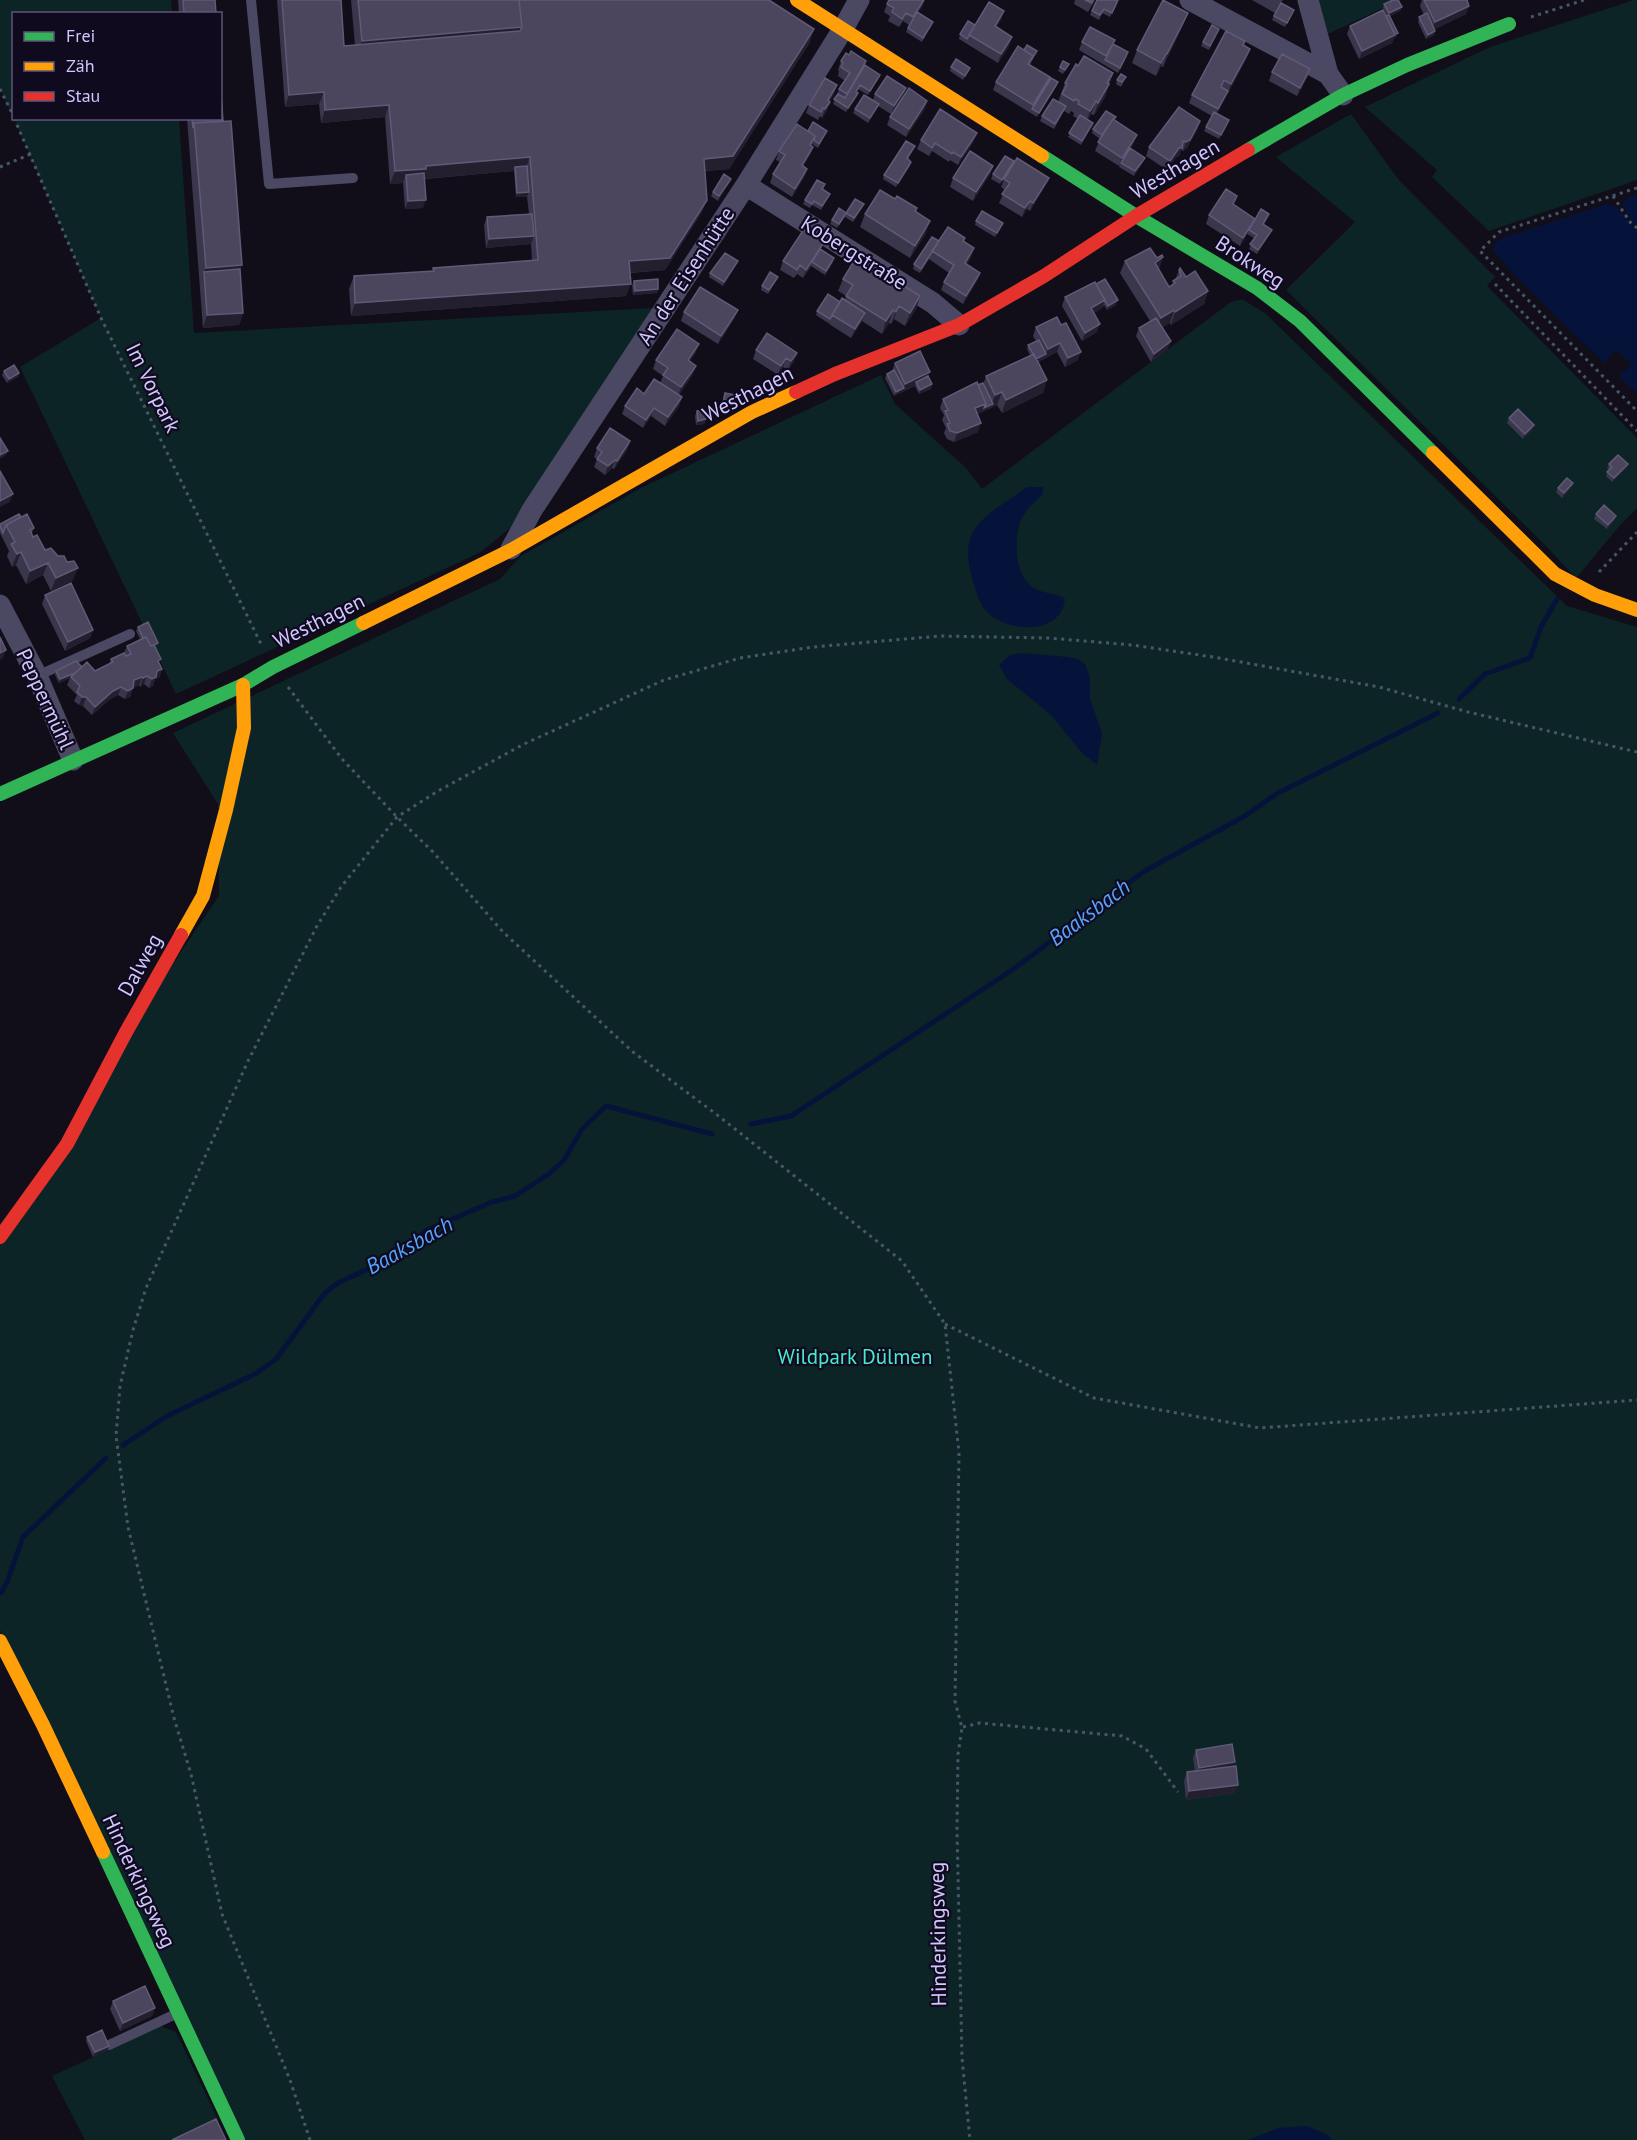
<svg xmlns="http://www.w3.org/2000/svg" width="1637" height="2140" font-family="'PT Sans',sans-serif">
<style>
.green{fill:#0d2426}
.water{fill:#05133a}
.lines{fill:none;stroke-linecap:round;stroke-linejoin:round}
.stream{stroke:#05133a;stroke-width:5}
.path{stroke:#475768;stroke-width:3;stroke-dasharray:3 4.5;stroke-linecap:butt}
.lane{stroke:#4b4863;stroke-width:10}
.street{stroke:#4b4863;stroke-width:21}
.fast{stroke:#30b455;stroke-width:14}
.slow{stroke:#ff9f0a;stroke-width:14}
.jam{stroke:#e5322d;stroke-width:14}
.wall{fill:#3a364b}
.shaded-wall{fill:#231f2f}
.building{fill:#4b455e;stroke:#605a77;stroke-width:1.5}
.labels{text-anchor:middle;stroke-width:4.5;stroke-linejoin:round;paint-order:stroke}
.street-label{font-size:21px;fill:#d1c6ff;stroke:#0f0a1e}
.park-label{font-size:21px;fill:#47ebcd;stroke:#0f0a1e}
.water-label{font-size:22px;font-style:italic;fill:#54a4ff;stroke:#0f0a1e}
</style>
<rect width="100%" height="100%" fill="#110e1a"/>
<path class="green" d="M 0,0 L 171,0 L 172,13 L 14,14 L 13,117 L 0,89 Z
M 1317,0 L 1400,0 L 1328,34 Z
M 1634,0 L 1637,0 L 1637,180 L 1489,231 L 1432,177 L 1437,170 L 1365,107 L 1490,47 Z
M 1351,114 L 1398,179 L 1495,277 L 1487,286 L 1637,438 L 1637,508 L 1621,524 L 1576,578 L 1544,544 L 1286,290 L 1355,222 L 1276,157 Z
M 14,119 L 179,119 L 194,333 L 654,308 L 513,526 L 479,553 L 176,694 L 20,367 L 101,318 Z
M 1242,299 L 1266,314 L 1567,606 L 1637,627 L 1637,2140 L 244,2140 L 0,1630 L 0,1242 L 182,950 L 219,896 L 218,804 L 173,733 L 500,579 L 521,556 L 641,488 L 881,375 L 895,404 L 966,468 L 982,489 L 1231,302 Z
M 161,2026 L 176,2032 L 219,2122 L 177,2140 L 85,2140 L 52,2076 Z"/>
<path class="water" d="M 1637,193 L 1637,226 L 1632,222 L 1622,204 L 1629,197 Z
M 1607,204 C 1622,206 1626,221 1637,230 L 1637,393 L 1619,377 L 1631,364 L 1616,350 L 1604,363 L 1523,284 L 1493,251 L 1495,243 L 1502,238 Z
M 1027,487 L 1043,487 L 1042,495 C 1036,501 1028,507 1023,516 C 1013,533 1014,574 1031,586 C 1041,594 1057,593 1065,599 C 1061,635 1012,632 990,615 C 979,606 975,588 971,574 C 968,561 966,547 972,534 C 982,514 1010,500 1027,487 Z
M 1021,653 L 1068,657 L 1078,659 L 1085,664 L 1090,678 L 1090,699 L 1102,733 L 1097,765 L 1082,753 L 1051,715 L 1007,679 L 999,665 L 1010,655 Z
M 1307,2126 L 1328,2135 L 1333,2140 L 1248,2140 L 1278,2128 Z"/>
<g class="lines">
<path class="stream" d="M 1459,699 L 1485,674 L 1530,658 L 1541,627 L 1557,599
M 751,1124 L 791,1116 L 1012,970 L 1143,872 L 1243,817 L 1278,793 L 1438,713
M 123,1445 L 167,1416 L 255,1374 L 276,1359 L 325,1293 L 338,1283 L 370,1268 L 402,1250 L 427,1230 L 492,1202 L 515,1196 L 550,1173 L 564,1160 L 582,1129 L 606,1106 L 712,1134
M 1,1593 L 7,1582 L 23,1537 L 106,1458"/>
<path class="path" d="M 1531,17 L 1584,0
M 0,89 L 14,117
M 14,118 L 101,318 L 262,646
M 0,167 L 31,154
M 1637,188 L 1499,232 L 1480,251 L 1637,411
M 1613,196 L 1630,222 L 1637,228
M 1495,284 L 1637,431
M 1599,572 L 1637,532
M 288,687 L 342,759 L 397,817 L 433,852 L 503,932 L 633,1052 L 716,1114 L 902,1261 L 945,1324 L 959,1453 L 955,1701 L 962,1728 L 958,1754 L 957,1830 L 962,2058 L 970,2140
M 945,1324 L 1094,1398 L 1260,1428 L 1637,1400
M 963,1727 L 980,1723 L 1122,1736 L 1146,1749 L 1178,1792
M 310,2140 L 290,2080 L 222,1914 L 191,1774 L 174,1718 L 128,1527 L 116,1436 L 120,1386 L 133,1330 L 146,1288 L 248,1061 L 317,926 L 341,887 L 397,817 L 438,791 L 524,744 L 664,680 L 740,658 L 813,647 L 940,636 L 1048,638 L 1132,645 L 1213,657 L 1379,687 L 1468,712 L 1637,752"/>
<path class="lane" d="M 251,0 L 269,184 L 353,178
M 37,676 L 130,634
M 109,2045 L 178,2013"/>
<path class="street" d="M 1190,0 L 1328,74 L 1343,95
M 1308,0 L 1328,74
M 746,185 L 933,303 L 959,325
M 511,549 L 532,510 L 746,185 L 843,29 L 859,0
M 0,605 L 37,676 L 73,760"/>
<path class="fast" d="M 1248,150 L 1343,95 L 1407,65 L 1509,24
M 1042,156 L 1136,216 L 1257,288 L 1300,321 L 1433,453
M 0,794 L 243,685 L 273,667 L 363,623
M 103,1852 L 238,2140"/>
<path class="slow" d="M 797,0 L 1042,156
M 1433,453 L 1555,574 L 1595,595 L 1637,610
M 363,623 L 511,550 L 752,412 L 796,392
M 181,935 L 203,896 L 226,810 L 244,728 L 243,685
M 0,1641 L 43,1725 L 103,1852"/>
<path class="jam" d="M 796,392 L 835,374 L 959,325 L 1044,276 L 1136,216 L 1248,150
M 0,1237 L 67,1144 L 126,1032 L 181,935"/>
</g>
<path class="wall" d="M 178,0 L 215,0 L 216,14 L 179,14 Z
M 277,0 L 341,0 L 344,46 L 355,45 L 351,0 L 769,0 L 810,42 L 729,169 L 705,171 L 702,212 L 665,270 L 630,273 L 626,296 L 351,316 L 349,289 L 354,276 L 432,271 L 433,268 L 532,260 L 531,244 L 486,248 L 484,225 L 487,217 L 529,214 L 527,196 L 516,197 L 514,171 L 425,179 L 423,208 L 405,209 L 403,183 L 390,184 L 385,117 L 321,123 L 319,104 L 285,107 Z
M 924,0 L 922,7 L 918,13 L 933,22 L 922,42 L 906,32 L 909,25 L 903,21 L 899,27 L 888,21 L 890,16 L 884,12 L 887,4 Z
M 1075,0 L 1095,0 L 1088,12 L 1074,4 Z
M 1252,0 L 1283,0 L 1281,3 L 1292,14 L 1285,27 L 1272,20 L 1275,13 Z
M 1422,0 L 1467,0 L 1466,14 L 1435,29 L 1435,31 L 1434,35 L 1426,39 L 1418,22 L 1419,17 L 1424,15 L 1420,6 Z
M 1117,4 L 1110,17 L 1102,13 L 1099,20 L 1090,15 L 1092,11 Z
M 1384,4 L 1402,7 L 1400,11 L 1390,16 L 1398,33 L 1396,37 L 1394,38 L 1392,43 L 1359,59 L 1347,34 L 1350,26 L 1387,16 L 1383,8 Z
M 1188,13 L 1183,25 L 1163,67 L 1161,66 L 1156,76 L 1132,63 L 1137,50 Z
M 1001,20 L 996,27 L 1009,46 L 998,63 L 959,39 L 960,34 L 975,25 Z
M 1219,29 L 1209,50 L 1201,46 L 1203,42 Z
M 1245,41 L 1244,45 L 1250,49 L 1247,57 L 1228,93 L 1227,92 L 1217,114 L 1227,124 L 1219,139 L 1204,131 L 1212,116 L 1189,103 L 1192,95 Z
M 1082,42 L 1113,44 L 1127,56 L 1118,73 L 1079,50 Z
M 1024,50 L 1037,51 L 1030,65 L 1048,82 L 1058,82 L 1056,87 L 1037,117 L 993,90 L 996,82 Z
M 849,55 L 866,61 L 865,65 L 878,79 L 868,95 L 858,89 L 857,92 L 857,97 L 846,112 L 833,104 L 839,89 L 845,81 L 838,76 L 839,71 L 838,70 L 841,61 Z
M 1069,64 L 1063,74 L 1058,71 L 1060,67 Z
M 1078,66 L 1113,73 L 1105,97 L 1094,115 L 1091,114 L 1088,120 L 1093,123 L 1081,145 L 1068,137 L 1078,119 L 1073,116 L 1074,113 L 1071,111 L 1069,114 L 1064,111 L 1054,129 L 1040,121 L 1042,116 L 1058,102 L 1065,83 Z
M 951,67 L 970,68 L 963,80 L 950,71 Z
M 1310,69 L 1307,78 L 1297,96 L 1269,81 L 1272,72 Z
M 1117,80 L 1124,81 L 1121,87 L 1116,84 Z
M 906,88 L 903,96 L 891,114 L 878,106 L 868,123 L 853,113 L 855,109 L 873,100 L 875,94 Z
M 834,94 L 829,101 L 827,110 L 822,118 L 820,116 L 818,120 L 806,113 L 809,105 Z
M 927,101 L 924,110 L 906,137 L 887,125 L 890,117 Z
M 187,118 L 220,118 L 223,121 L 242,265 L 240,269 L 243,313 L 239,325 L 203,328 Z
M 1115,120 L 1134,143 L 1131,148 L 1143,162 L 1134,176 L 1119,167 L 1120,164 L 1119,166 L 1095,151 L 1100,139 L 1092,133 L 1093,129 Z
M 1200,121 L 1197,130 L 1187,148 L 1183,151 L 1181,150 L 1179,156 L 1176,157 L 1167,170 L 1146,156 L 1149,147 Z
M 808,131 L 827,131 L 818,148 L 812,144 L 811,146 L 813,147 L 810,155 L 803,166 L 807,169 L 804,177 L 792,197 L 770,183 L 773,174 L 780,162 L 776,160 L 779,151 Z
M 921,140 L 974,141 L 958,165 L 950,160 L 949,162 L 932,151 L 929,156 L 917,149 Z
M 915,146 L 908,159 L 911,162 L 910,166 L 896,187 L 883,179 L 884,175 Z
M 1014,161 L 1012,166 L 1000,184 L 991,179 L 993,174 Z
M 993,166 L 990,174 L 973,201 L 950,187 L 953,178 Z
M 1004,179 L 1045,186 L 1030,211 L 1027,209 L 1022,217 L 999,203 L 1005,190 L 1001,187 Z
M 729,183 L 718,201 L 711,196 L 713,192 Z
M 823,189 L 830,194 L 828,198 L 821,210 L 812,205 L 810,208 L 803,204 L 805,200 Z
M 895,199 L 917,208 L 916,212 L 926,233 L 910,258 L 860,227 L 865,214 Z
M 864,204 L 862,208 L 853,222 L 845,217 L 837,228 L 830,224 L 832,220 Z
M 1234,205 L 1255,219 L 1269,214 L 1264,224 L 1270,234 L 1257,254 L 1249,249 L 1254,238 L 1247,234 L 1240,246 L 1206,224 L 1209,215 Z
M 976,221 L 1003,223 L 995,237 L 975,225 Z
M 965,238 L 964,241 L 971,257 L 967,264 L 980,273 L 977,281 L 963,304 L 941,290 L 944,282 L 949,273 L 929,259 L 920,273 L 913,269 L 914,264 L 939,241 Z
M 824,242 L 821,249 L 833,262 L 825,275 L 811,266 L 803,278 L 797,274 L 794,278 L 780,270 L 783,261 Z
M 1125,261 L 1159,270 L 1169,287 L 1172,285 L 1173,281 L 1175,280 L 1179,270 L 1186,277 L 1208,291 L 1204,304 L 1171,325 L 1170,323 L 1162,327 L 1168,349 L 1151,362 L 1136,336 L 1139,328 L 1150,321 L 1120,273 Z
M 736,265 L 723,286 L 709,277 L 710,273 Z
M 778,277 L 768,294 L 761,290 L 762,286 Z
M 843,279 L 920,296 L 916,309 L 905,326 L 894,319 L 891,324 L 889,323 L 882,334 L 862,321 L 851,338 L 829,324 L 829,322 L 828,323 L 816,315 L 817,311 L 845,300 L 846,296 L 838,291 Z
M 634,281 L 658,289 L 657,293 L 633,295 L 632,285 Z
M 1096,284 L 1116,305 L 1107,310 L 1104,305 L 1102,308 L 1094,313 L 1097,332 L 1082,341 L 1062,306 L 1065,297 Z
M 738,310 L 734,319 L 718,344 L 681,321 L 684,312 Z
M 1057,317 L 1078,360 L 1065,367 L 1057,352 L 1038,362 L 1047,380 L 1043,393 L 1002,413 L 997,405 L 991,408 L 977,414 L 978,432 L 954,442 L 947,439 L 944,433 L 946,428 L 942,420 L 944,415 L 940,408 L 943,399 L 978,385 L 983,385 L 986,376 L 1030,355 L 1027,349 L 1028,345 L 1036,341 L 1033,336 L 1036,327 Z
M 756,350 L 797,353 L 794,361 L 788,370 L 783,367 L 778,375 L 753,359 Z
M 696,352 L 690,361 L 696,366 L 693,374 L 679,395 L 682,397 L 679,406 L 665,426 L 651,416 L 643,428 L 622,414 L 625,406 L 660,383 L 663,376 L 653,369 L 656,360 Z
M 895,363 L 930,372 L 928,376 L 932,384 L 931,389 L 919,394 L 915,386 L 894,396 L 885,378 L 887,374 L 892,371 Z
M 4,371 L 19,373 L 18,377 L 7,383 L 2,375 Z
M 725,393 L 739,403 L 729,409 L 721,407 Z
M 697,411 L 706,419 L 704,424 L 696,425 L 695,416 Z
M 1509,418 L 1532,430 L 1523,439 L 1507,423 Z
M 630,441 L 627,450 L 614,469 L 612,468 L 605,475 L 594,467 L 597,459 L 594,457 L 597,448 Z
M 1609,464 L 1628,464 L 1626,468 L 1612,482 L 1606,476 L 1609,470 L 1607,468 Z
M 1573,483 L 1571,488 L 1562,498 L 1556,492 L 1558,488 Z
M 1596,514 L 1615,520 L 1607,529 L 1594,519 Z
M 21,517 L 34,528 L 32,533 L 33,537 L 73,580 L 51,591 L 43,575 L 26,584 L 16,565 L 12,567 L 7,556 L 9,551 L 0,533 L 0,524 Z
M 45,595 L 93,630 L 90,638 L 65,651 L 42,604 Z
M 138,627 L 157,648 L 155,648 L 159,664 L 162,669 L 159,678 L 155,679 L 153,686 L 149,688 L 144,684 L 140,687 L 139,685 L 133,688 L 130,697 L 125,699 L 118,695 L 110,699 L 92,715 L 83,706 L 79,705 L 74,701 L 77,695 L 67,685 L 70,678 L 59,683 L 55,675 L 56,671 L 82,667 L 95,671 L 109,664 L 111,659 L 124,653 L 127,646 L 140,639 L 136,631 Z
M 1196,1750 L 1233,1766 L 1235,1793 L 1186,1800 L 1184,1781 L 1187,1772 L 1195,1771 L 1193,1758 Z
M 113,2001 L 155,2008 L 152,2016 L 120,2031 L 110,2009 Z
M 87,2037 L 108,2050 L 93,2057 L 86,2041 Z"/>
<path class="shaded-wall" d="M 924,0 L 922,7 L 910,26 L 913,17 Z
M 1469,6 L 1466,14 L 1432,30 L 1435,22 Z
M 1402,7 L 1400,11 L 1387,17 L 1389,13 Z
M 1004,11 L 1001,20 L 991,35 L 995,26 Z
M 1188,13 L 1183,25 L 1163,67 L 1167,54 Z
M 522,27 L 515,44 L 356,57 L 362,41 Z
M 814,29 L 810,42 L 729,169 L 699,171 L 704,159 Z
M 1435,31 L 1434,35 L 1426,39 L 1428,35 Z
M 1398,33 L 1396,37 L 1394,38 L 1392,43 L 1359,59 L 1362,51 Z
M 1012,37 L 1009,46 L 998,63 L 1001,54 Z
M 1250,49 L 1247,57 L 1228,93 L 1231,84 Z
M 1166,54 L 1161,66 L 1156,76 L 1161,63 Z
M 1310,69 L 1307,78 L 1297,96 L 1300,88 Z
M 1058,82 L 1056,87 L 1037,117 L 1039,113 Z
M 1109,84 L 1105,97 L 1094,115 L 1098,103 Z
M 837,85 L 834,94 L 825,109 L 828,100 Z
M 906,88 L 903,96 L 891,114 L 894,106 Z
M 1228,91 L 1225,99 L 1215,117 L 1218,109 Z
M 324,92 L 319,104 L 285,107 L 289,95 Z
M 858,93 L 857,97 L 846,112 L 848,108 Z
M 927,101 L 924,110 L 906,137 L 909,129 Z
M 1096,101 L 1091,114 L 1086,123 L 1090,111 Z
M 830,102 L 827,110 L 822,118 L 825,109 Z
M 389,105 L 385,117 L 321,123 L 325,110 Z
M 1200,121 L 1197,130 L 1187,148 L 1183,151 L 1186,142 Z
M 977,133 L 974,141 L 958,165 L 961,157 Z
M 1137,135 L 1134,143 L 1119,166 L 1122,158 Z
M 813,147 L 810,155 L 799,174 L 802,165 Z
M 1179,148 L 1182,148 L 1179,156 L 1176,157 L 1167,170 L 1170,161 Z
M 530,157 L 525,170 L 515,167 L 514,171 L 422,179 L 406,175 L 403,183 L 390,184 L 395,171 L 426,166 Z
M 1145,158 L 1143,162 L 1134,176 L 1135,171 Z
M 911,162 L 910,166 L 896,187 L 898,183 Z
M 993,166 L 990,174 L 973,201 L 976,192 Z
M 807,169 L 804,177 L 792,197 L 795,189 Z
M 1049,178 L 1045,186 L 1030,211 L 1033,203 Z
M 731,179 L 729,183 L 718,201 L 719,196 Z
M 529,192 L 527,197 L 516,197 L 517,193 Z
M 426,200 L 423,208 L 405,209 L 408,201 Z
M 707,200 L 702,212 L 665,270 L 624,273 L 629,261 Z
M 1030,201 L 1027,209 L 1022,217 L 1025,208 Z
M 1255,219 L 1247,234 L 1240,246 L 1243,238 Z
M 930,221 L 926,233 L 910,258 L 915,246 Z
M 1272,230 L 1270,234 L 1257,254 L 1258,250 Z
M 534,236 L 531,244 L 486,248 L 489,239 Z
M 824,242 L 821,250 L 812,262 L 803,278 L 806,270 Z
M 974,248 L 971,257 L 962,271 L 965,263 Z
M 1163,257 L 1159,270 L 1155,263 Z
M 738,261 L 736,265 L 723,286 L 724,282 Z
M 242,265 L 236,282 L 204,272 L 206,268 Z
M 980,273 L 977,281 L 963,304 L 966,296 Z
M 631,284 L 626,296 L 351,316 L 355,303 Z
M 658,289 L 657,293 L 633,295 L 635,291 Z
M 1208,291 L 1204,304 L 1171,325 L 1175,312 Z
M 920,296 L 916,309 L 905,326 L 910,313 Z
M 1105,300 L 1102,308 L 1088,317 L 1091,308 Z
M 1118,300 L 1116,305 L 1107,310 L 1108,306 Z
M 899,306 L 894,319 L 891,324 L 896,312 Z
M 738,310 L 734,319 L 718,344 L 721,336 Z
M 893,310 L 889,323 L 882,334 L 886,321 Z
M 1174,310 L 1170,323 L 1156,331 L 1161,318 Z
M 243,313 L 239,325 L 203,328 L 207,315 Z
M 865,313 L 862,321 L 851,338 L 855,329 Z
M 1100,324 L 1097,332 L 1082,341 L 1085,333 Z
M 1171,341 L 1168,349 L 1151,362 L 1154,354 Z
M 1060,343 L 1057,352 L 1035,363 L 1036,359 L 1046,354 L 1048,349 Z
M 699,344 L 696,352 L 685,369 L 688,360 Z
M 1081,352 L 1078,360 L 1065,367 L 1068,358 Z
M 797,353 L 794,361 L 788,370 L 791,361 Z
M 786,358 L 783,367 L 778,375 L 781,366 Z
M 696,366 L 693,374 L 678,396 L 681,387 Z
M 930,372 L 927,380 L 916,382 L 915,386 L 894,396 L 896,392 L 904,388 L 905,384 Z
M 19,373 L 18,377 L 7,383 L 9,379 Z
M 1047,380 L 1043,393 L 1002,413 L 1006,400 Z
M 932,384 L 931,389 L 919,394 L 920,390 Z
M 1002,392 L 997,405 L 982,412 L 984,408 L 992,404 L 995,395 Z
M 682,397 L 679,406 L 665,426 L 668,417 Z
M 741,399 L 739,403 L 729,409 L 731,404 Z
M 986,404 L 982,412 L 972,417 L 975,408 Z
M 654,408 L 651,416 L 643,428 L 646,420 Z
M 706,419 L 704,424 L 696,425 L 698,421 Z
M 981,423 L 978,432 L 954,442 L 957,433 Z
M 1534,425 L 1532,430 L 1523,439 L 1525,434 Z
M 630,441 L 627,450 L 614,469 L 617,461 Z
M 8,451 L 6,455 L 0,459 L 0,455 Z
M 615,460 L 612,468 L 605,475 L 608,466 Z
M 1628,464 L 1626,468 L 1612,482 L 1614,478 Z
M 1573,483 L 1571,488 L 1562,498 L 1564,493 Z
M 13,494 L 10,502 L 0,507 L 0,501 Z
M 1616,516 L 1615,520 L 1607,529 L 1608,525 Z
M 21,552 L 16,565 L 12,567 L 17,554 Z
M 48,563 L 43,575 L 26,584 L 30,571 Z
M 78,568 L 73,580 L 51,591 L 56,578 Z
M 93,630 L 90,638 L 65,651 L 68,642 Z
M 6,650 L 3,658 L 0,660 L 0,653 Z
M 162,669 L 159,678 L 155,679 L 153,686 L 149,688 L 152,679 L 157,671 Z
M 74,672 L 70,678 L 59,683 L 60,679 Z
M 147,676 L 144,684 L 140,687 L 143,678 Z
M 142,677 L 139,685 L 131,689 L 134,680 Z
M 121,687 L 118,695 L 110,699 L 92,715 L 95,707 L 113,691 Z
M 133,688 L 130,697 L 125,699 L 128,691 Z
M 82,697 L 86,697 L 83,706 L 79,705 Z
M 1235,1762 L 1232,1770 L 1196,1777 L 1199,1768 Z
M 1238,1785 L 1235,1793 L 1186,1800 L 1189,1791 Z
M 155,2008 L 152,2016 L 120,2031 L 123,2023 Z
M 109,2046 L 108,2050 L 93,2057 L 95,2052 Z"/>
<path class="building" d="M 183,0 L 215,0 L 216,14 L 184,14 Z
M 282,0 L 341,0 L 344,46 L 520,31 L 522,27 L 519,0 L 769,0 L 814,29 L 733,156 L 704,159 L 707,200 L 670,258 L 629,261 L 631,284 L 355,303 L 354,276 L 434,271 L 433,268 L 538,260 L 530,157 L 426,166 L 426,169 L 395,171 L 389,105 L 325,110 L 324,92 L 289,95 Z
M 358,0 L 519,0 L 522,27 L 362,41 Z
M 889,0 L 924,0 L 913,17 L 906,13 L 902,19 L 892,12 L 894,8 L 887,4 Z
M 1085,0 L 1093,0 L 1092,3 Z
M 1097,0 L 1118,0 L 1112,13 L 1104,9 L 1100,15 L 1092,11 Z
M 1163,0 L 1188,13 L 1167,54 L 1166,54 L 1161,63 L 1137,50 Z
M 1393,0 L 1398,0 L 1402,7 L 1389,13 L 1384,4 Z
M 1424,0 L 1467,0 L 1469,6 L 1435,22 Z
M 989,2 L 1004,11 L 995,26 L 1012,37 L 1001,54 L 969,35 Z
M 1281,3 L 1294,10 L 1287,23 L 1274,16 Z
M 1383,10 L 1395,35 L 1362,51 L 1350,26 Z
M 917,12 L 933,22 L 923,38 L 908,28 Z
M 1427,13 L 1435,31 L 1428,35 L 1419,17 Z
M 1389,15 L 1398,33 L 1395,34 L 1386,16 Z
M 968,21 L 975,25 L 967,39 L 960,34 Z
M 1212,25 L 1219,29 L 1210,46 L 1203,42 Z
M 1090,27 L 1115,40 L 1106,56 L 1082,42 Z
M 1226,31 L 1245,41 L 1243,45 L 1250,49 L 1231,84 L 1224,80 L 1221,87 L 1228,91 L 1218,109 L 1192,95 Z
M 1113,44 L 1128,52 L 1120,68 L 1105,60 Z
M 1027,45 L 1037,51 L 1031,60 L 1033,56 L 1024,50 Z
M 1018,46 L 1033,56 L 1028,64 L 1050,77 L 1033,105 L 996,82 Z
M 851,51 L 866,61 L 847,94 L 839,89 L 850,73 L 841,67 L 843,63 L 841,61 L 846,53 L 849,55 Z
M 1282,54 L 1310,69 L 1300,88 L 1272,72 Z
M 1084,56 L 1113,73 L 1107,83 L 1109,84 L 1098,103 L 1096,101 L 1090,111 L 1078,104 L 1079,101 L 1075,99 L 1074,101 L 1062,94 L 1067,84 L 1065,83 L 1076,64 L 1078,66 Z
M 956,59 L 970,68 L 965,76 L 951,67 Z
M 1063,61 L 1069,64 L 1065,70 L 1060,67 Z
M 865,65 L 880,75 L 870,91 L 860,85 L 856,92 L 858,93 L 848,108 L 834,99 L 838,94 L 845,98 Z
M 1121,74 L 1126,77 L 1122,82 L 1117,80 Z
M 887,76 L 906,88 L 894,106 L 875,94 Z
M 825,78 L 837,85 L 828,100 L 830,102 L 825,109 L 823,108 L 821,112 L 809,105 Z
M 1051,78 L 1058,82 L 1039,113 L 1032,109 Z
M 220,79 L 223,121 L 194,123 L 193,128 L 192,118 L 220,118 Z
M 909,88 L 927,101 L 909,129 L 890,117 Z
M 864,95 L 879,104 L 870,118 L 855,109 Z
M 1053,99 L 1066,106 L 1055,124 L 1042,116 Z
M 1179,107 L 1200,121 L 1190,140 L 1186,142 L 1183,141 L 1182,148 L 1179,148 L 1170,161 L 1149,147 Z
M 940,109 L 977,133 L 961,157 L 953,152 L 952,154 L 935,143 L 932,148 L 921,140 Z
M 1106,111 L 1116,117 L 1114,119 L 1113,119 L 1102,135 L 1093,129 Z
M 1214,112 L 1229,120 L 1221,135 L 1206,127 Z
M 1080,115 L 1093,123 L 1082,141 L 1069,133 Z
M 1113,119 L 1137,135 L 1122,158 L 1098,142 Z
M 231,121 L 242,265 L 206,268 L 194,123 Z
M 813,122 L 827,131 L 819,144 L 814,140 L 815,136 L 808,131 Z
M 797,124 L 815,136 L 810,145 L 813,147 L 802,165 L 807,169 L 795,189 L 773,174 L 785,155 L 779,151 Z
M 906,141 L 915,146 L 907,158 L 911,162 L 898,183 L 884,175 Z
M 1130,148 L 1145,158 L 1135,171 L 1121,163 Z
M 970,151 L 993,166 L 976,192 L 953,178 Z
M 1005,156 L 1014,161 L 1002,180 L 993,174 Z
M 1017,158 L 1049,178 L 1033,203 L 1030,201 L 1025,208 L 1002,194 L 1010,183 L 1004,179 Z
M 527,166 L 529,192 L 517,193 L 515,167 Z
M 424,173 L 426,200 L 408,201 L 406,175 Z
M 724,174 L 731,179 L 719,196 L 713,192 Z
M 817,180 L 825,184 L 822,189 L 830,194 L 822,206 L 814,201 L 812,204 L 805,200 Z
M 1226,189 L 1237,196 L 1233,204 L 1255,219 L 1243,238 L 1209,215 Z
M 880,190 L 895,199 L 897,196 L 917,208 L 915,211 L 930,221 L 915,246 L 865,214 Z
M 855,199 L 864,204 L 854,218 L 846,213 Z
M 839,208 L 846,213 L 839,224 L 832,220 Z
M 1261,209 L 1269,214 L 1263,224 L 1272,230 L 1258,250 L 1250,244 L 1257,235 L 1249,230 Z
M 982,211 L 1003,223 L 997,233 L 976,221 Z
M 532,214 L 534,236 L 489,239 L 487,217 Z
M 948,227 L 965,238 L 963,241 L 974,248 L 965,263 L 980,273 L 966,296 L 944,282 L 954,265 L 932,251 Z
M 804,229 L 824,242 L 806,270 L 800,265 L 797,270 L 783,261 Z
M 932,237 L 939,241 L 921,269 L 914,264 Z
M 1150,248 L 1157,258 L 1162,255 L 1163,257 L 1155,263 L 1169,287 L 1175,283 L 1173,281 L 1181,276 L 1179,270 L 1180,268 L 1186,277 L 1195,271 L 1208,291 L 1175,312 L 1174,310 L 1161,318 L 1125,261 Z
M 820,249 L 834,258 L 826,271 L 812,262 Z
M 725,253 L 738,261 L 724,282 L 710,273 Z
M 857,256 L 920,296 L 910,313 L 899,306 L 896,312 L 893,310 L 886,321 L 846,296 L 853,285 L 843,279 Z
M 240,269 L 243,313 L 207,315 L 204,272 Z
M 770,272 L 778,277 L 769,290 L 762,286 Z
M 658,279 L 658,289 L 635,291 L 634,281 Z
M 1105,279 L 1118,300 L 1108,306 L 1096,284 Z
M 1095,282 L 1105,300 L 1091,308 L 1100,324 L 1085,333 L 1065,297 Z
M 700,287 L 738,310 L 721,336 L 684,312 Z
M 828,294 L 840,302 L 830,319 L 817,311 Z
M 842,298 L 865,313 L 855,329 L 832,315 Z
M 1057,317 L 1061,325 L 1066,323 L 1081,352 L 1068,358 L 1060,343 L 1048,349 L 1036,327 Z
M 1156,318 L 1171,341 L 1154,354 L 1139,328 Z
M 677,329 L 699,344 L 688,360 L 696,366 L 681,387 L 663,375 L 668,368 L 656,360 Z
M 767,333 L 797,353 L 791,361 L 786,358 L 781,366 L 756,350 Z
M 1039,340 L 1046,354 L 1036,359 L 1028,345 Z
M 920,351 L 930,372 L 905,384 L 895,363 Z
M 1034,354 L 1047,380 L 1006,400 L 1002,392 L 995,395 L 986,376 Z
M 14,365 L 19,373 L 9,379 L 4,371 Z
M 894,370 L 904,388 L 896,392 L 887,374 Z
M 928,376 L 932,384 L 920,390 L 916,382 Z
M 654,379 L 682,397 L 668,417 L 654,408 L 646,420 L 625,406 L 637,388 L 644,394 Z
M 977,382 L 986,404 L 975,408 L 981,423 L 957,433 L 950,431 L 947,424 L 950,423 L 945,411 L 948,410 L 943,399 Z
M 983,383 L 993,404 L 984,408 L 986,404 L 978,385 Z
M 725,393 L 735,395 L 741,399 L 731,404 L 723,403 Z
M 1518,409 L 1534,425 L 1525,434 L 1509,418 Z
M 705,410 L 706,419 L 698,421 L 697,411 Z
M 610,428 L 630,441 L 617,461 L 615,460 L 608,466 L 597,459 L 602,452 L 597,448 Z
M 0,438 L 8,451 L 0,455 Z
M 1618,455 L 1628,464 L 1614,478 L 1607,472 L 1612,467 L 1609,464 Z
M 0,471 L 13,494 L 0,501 Z
M 1567,478 L 1573,483 L 1564,493 L 1558,488 Z
M 1604,505 L 1616,516 L 1608,525 L 1596,514 Z
M 19,514 L 21,517 L 6,525 L 3,533 L 0,526 L 0,524 Z
M 27,514 L 34,528 L 30,530 L 33,537 L 37,535 L 45,550 L 51,548 L 58,556 L 64,556 L 67,562 L 74,561 L 78,568 L 56,578 L 48,563 L 30,571 L 21,552 L 17,554 L 11,544 L 15,542 L 6,525 Z
M 71,583 L 93,630 L 68,642 L 45,595 Z
M 148,622 L 158,643 L 154,645 L 151,646 L 146,637 L 143,638 L 138,627 Z
M 0,637 L 6,650 L 0,653 Z
M 146,637 L 151,646 L 154,645 L 161,659 L 158,661 L 162,669 L 157,671 L 156,677 L 152,679 L 147,676 L 143,678 L 142,677 L 134,680 L 133,688 L 128,691 L 121,687 L 113,691 L 95,707 L 86,697 L 82,697 L 77,692 L 80,686 L 71,677 L 87,662 L 95,671 L 113,662 L 111,659 L 124,653 L 126,656 L 131,654 L 127,646 Z
M 76,661 L 82,667 L 75,673 L 60,679 L 56,671 Z
M 1232,1744 L 1235,1762 L 1199,1768 L 1196,1750 Z
M 1236,1766 L 1238,1785 L 1189,1791 L 1187,1772 Z
M 145,1986 L 155,2008 L 123,2023 L 113,2001 Z
M 102,2030 L 109,2046 L 95,2052 L 87,2037 Z
M 216,2119 L 226,2140 L 172,2140 Z"/>
<g class="labels">
<g class="street-label">
<text transform="translate(1175 169) rotate(-30)" y="7">Westhagen</text>
<text transform="translate(854 253) rotate(32)" y="7">Kobergstraße</text>
<text transform="translate(1250 262) rotate(33)" y="7">Brokweg</text>
<text transform="translate(686 276) rotate(-57)" y="7">An der Eisenhütte</text>
<text transform="translate(153 388) rotate(64)" y="7">Im Vorpark</text>
<text transform="translate(748 394) rotate(-27)" y="7">Westhagen</text>
<text transform="translate(319 621) rotate(-26)" y="7">Westhagen</text>
<text transform="translate(45 699) rotate(65)" y="7">Peppermühl</text>
<text transform="translate(140 965) rotate(-61)" y="7">Dalweg</text>
<text transform="translate(139 1881) rotate(65)" y="7">Hinderkingsweg</text>
<text transform="translate(938 1934) rotate(-91)" y="7">Hinderkingsweg</text>
</g>
<g class="park-label">
<text x="855" y="1364">Wildpark Dülmen</text>
</g>
<g class="water-label">
<text transform="translate(1089 912) rotate(-37)" y="8">Baaksbach</text>
<text transform="translate(409 1245) rotate(-29)" y="8">Baaksbach</text>
</g>
</g>
<rect x="12" y="12" width="210" height="108" fill="#0f0a1e" stroke="#5d5578" stroke-width="1.5"/>
<rect x="24" y="32" width="30" height="9" fill="#30b455" stroke="#5d5578" stroke-width="1.5"/>
<text x="66" y="42" font-size="18" fill="#d1c6ff">Frei</text>
<rect x="24" y="62" width="30" height="9" fill="#ff9f0a" stroke="#5d5578" stroke-width="1.5"/>
<text x="66" y="72" font-size="18" fill="#d1c6ff">Zäh</text>
<rect x="24" y="92" width="30" height="9" fill="#e5322d" stroke="#5d5578" stroke-width="1.5"/>
<text x="66" y="102" font-size="18" fill="#d1c6ff">Stau</text>
</svg>
